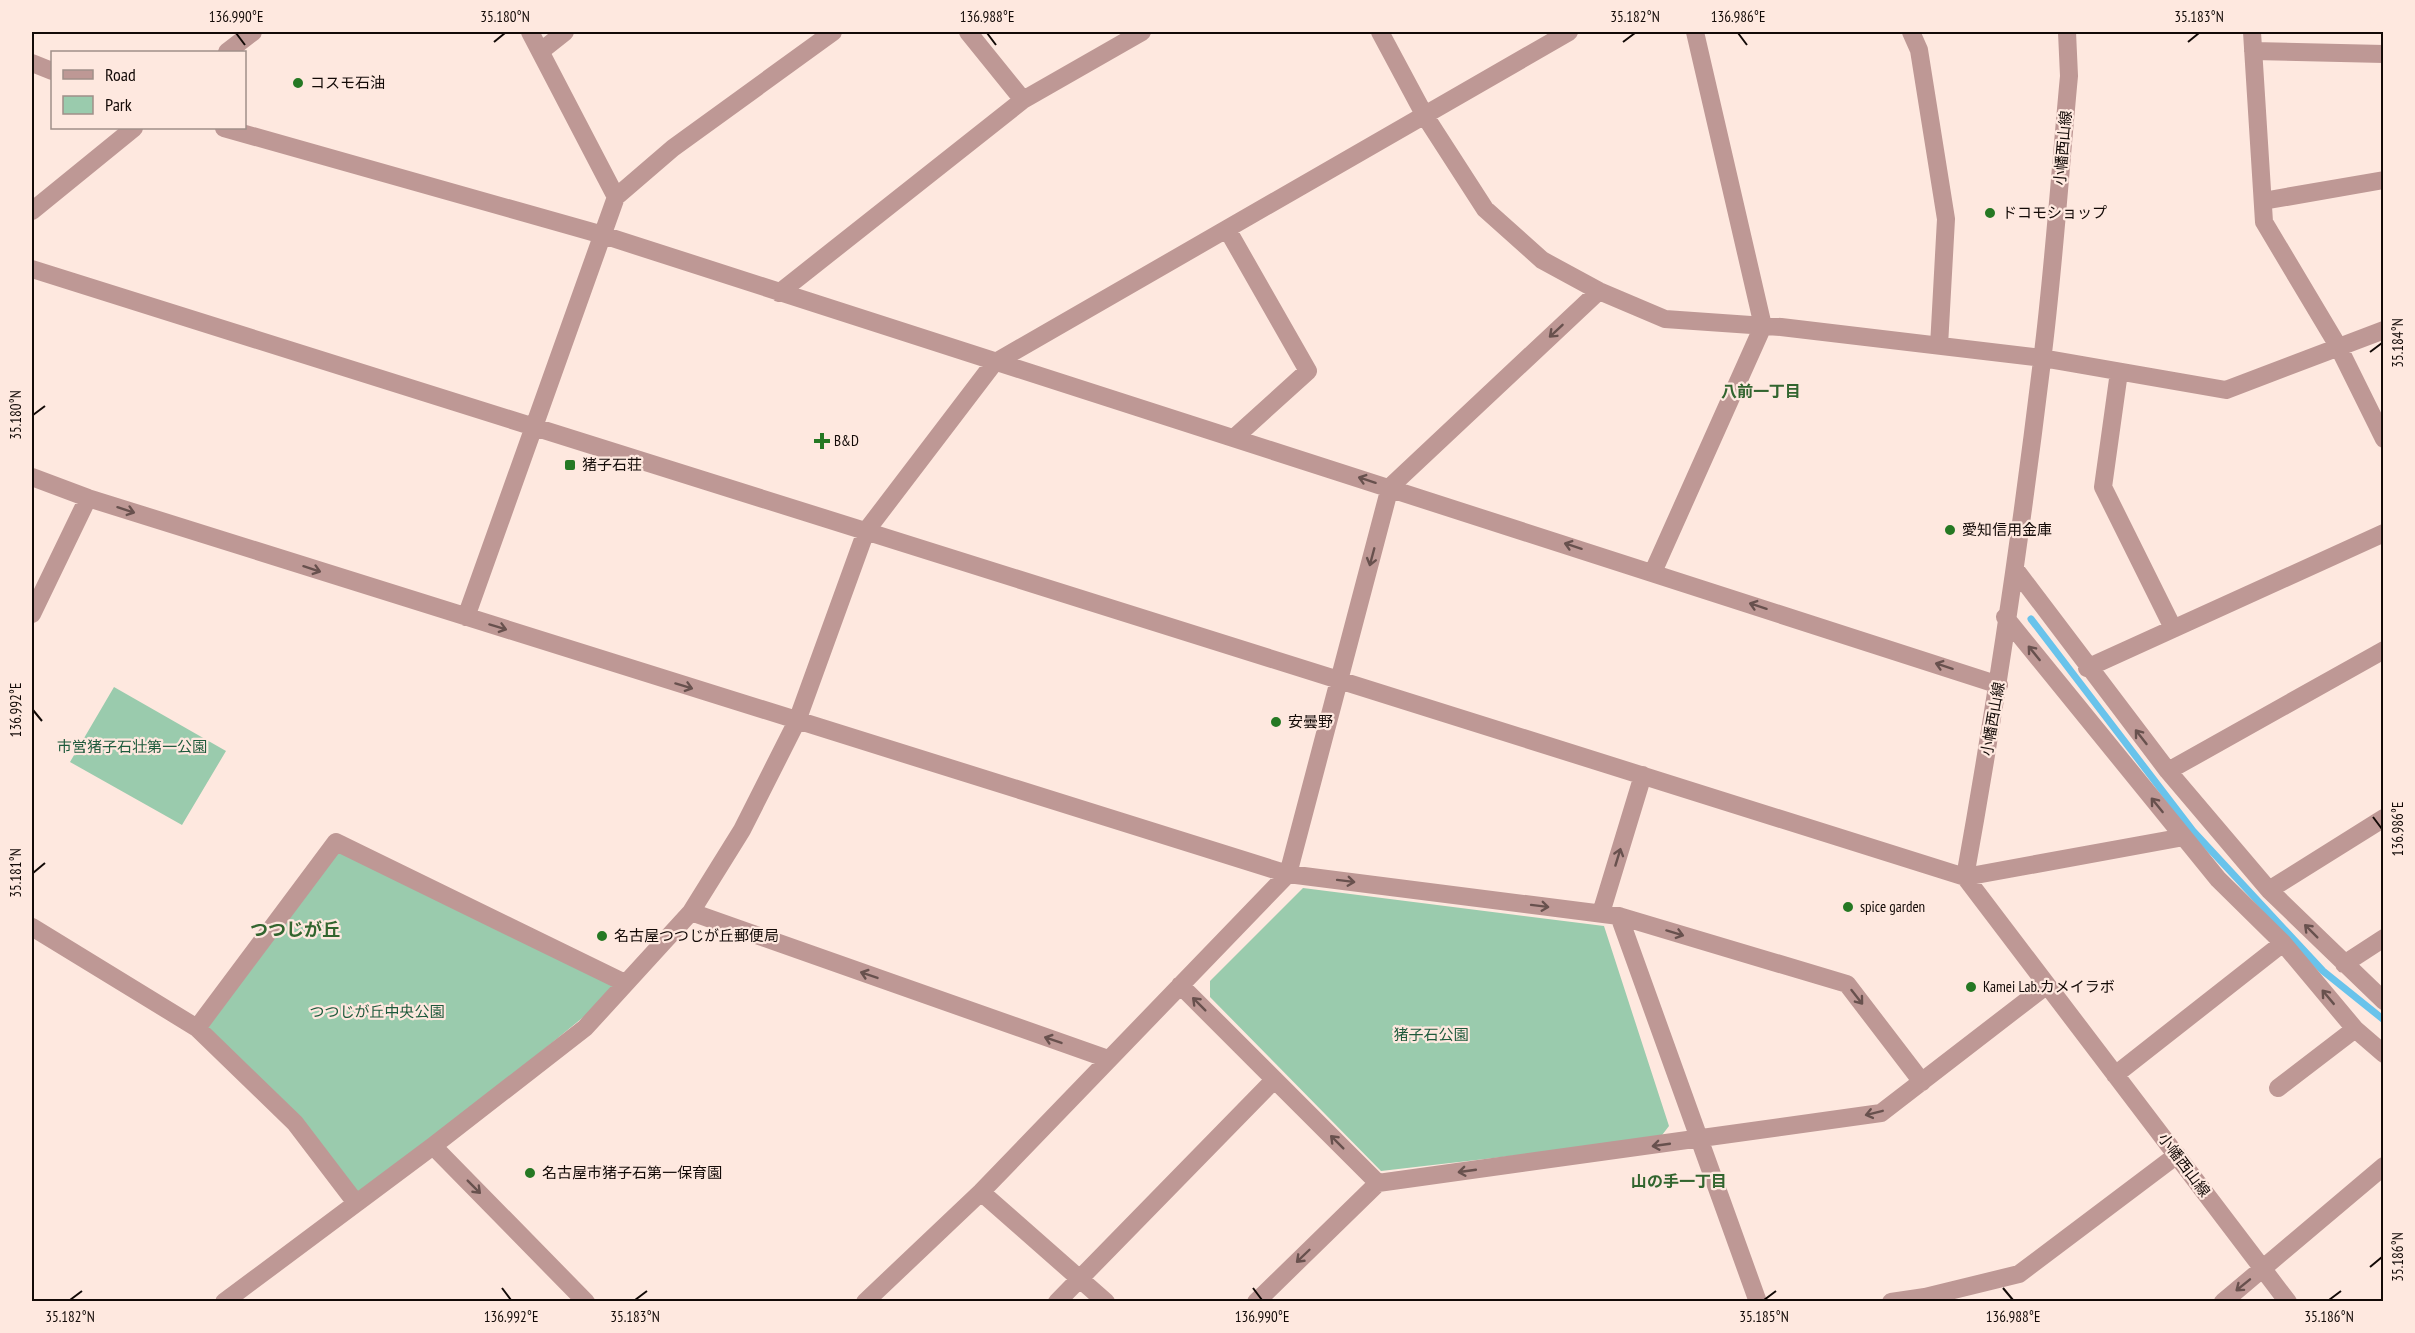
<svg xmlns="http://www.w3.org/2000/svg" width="2415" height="1333" font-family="'PT Sans Narrow','Noto Sans JP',sans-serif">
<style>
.green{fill:#9acbad}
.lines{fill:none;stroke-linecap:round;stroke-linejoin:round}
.stream{stroke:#69c3eb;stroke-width:7}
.minor{stroke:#be9895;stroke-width:18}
.oneway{stroke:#68514e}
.ticks{fill:none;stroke:#130a07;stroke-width:2}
.poi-dot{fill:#257823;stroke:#fee8df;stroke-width:2}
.labels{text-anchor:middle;stroke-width:4.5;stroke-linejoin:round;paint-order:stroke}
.poi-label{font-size:15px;fill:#130a07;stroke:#fee8df;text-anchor:start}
.street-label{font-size:15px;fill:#130a07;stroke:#fee8df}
.park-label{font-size:15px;fill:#1e5a3c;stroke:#fee8df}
.neighbourhood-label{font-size:16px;font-weight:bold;fill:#32652f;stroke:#fee8df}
.quarter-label{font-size:18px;font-weight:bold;fill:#32652f;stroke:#fee8df}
.neatline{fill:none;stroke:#130a07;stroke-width:2}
.ticks-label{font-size:15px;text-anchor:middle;fill:#130a07}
</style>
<rect width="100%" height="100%" fill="#fee8df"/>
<path class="green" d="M 114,687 L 226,751 L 182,825 L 70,762 Z
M 336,842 L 625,983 L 356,1203 L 197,1028 Z
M 1303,888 L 1604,926 L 1669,1126 L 1659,1139 L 1381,1171 L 1210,997 L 1210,981 Z"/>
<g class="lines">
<path class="stream" d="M 2031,619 L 2193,831 L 2323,971 L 2384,1020"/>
<path class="minor" d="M 530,32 L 616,197
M 968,32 L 1023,100
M 1380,32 L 1425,116 L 1485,209 L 1542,260 L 1599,291 L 1665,319 L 1781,327 L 2042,358 L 2226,390 L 2384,330
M 1911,32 L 1919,50 L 1946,219 L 1939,346
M 2067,32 L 2069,76 C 2060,171 2054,266 2042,361 C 2021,534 1996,705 1965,877 L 2288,1302
M 2252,32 L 2264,222 L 2338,346 L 2384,439
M 541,51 L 565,32
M 2253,51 L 2384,54
M 227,52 L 253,32
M 32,63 L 52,71
M 224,128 L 603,235 L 1999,685
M 2263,201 L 2384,180
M 32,211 L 134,128
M 1227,229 L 1308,371 L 1234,438
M 32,269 L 1965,877 L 2184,837
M 779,293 L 1023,100 L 1142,32
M 2119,372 L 2103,487 L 2173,628
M 32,477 L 88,498 L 1288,874 L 1619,916 L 1847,984 L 1922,1082
M 2015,569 L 2168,771 L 2269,890 L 2384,1001
M 1653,572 L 1763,326 L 1695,32
M 32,614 L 88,498
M 466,617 L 616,197 L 673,148 L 833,32
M 2005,617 L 2218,879 L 2283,943 L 2355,1029 L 2384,1054
M 2087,668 L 2384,533
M 2168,771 L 2384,650
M 2269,890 L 2384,818
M 691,912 L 1108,1059
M 1601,913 L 1643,775
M 1619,916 L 1758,1302
M 32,927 L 197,1028 L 295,1123 L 356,1203
M 2344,964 L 2384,938
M 1180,985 L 1378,1183
M 197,1028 L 336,842 L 625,983
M 2115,1075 L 2283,943
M 2278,1088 L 2355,1029
M 433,1146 L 586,1302
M 981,1192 L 1106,1302
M 224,1302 L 433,1146 L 585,1028 L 691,912 L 742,830 L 797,721 L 866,531 L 994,363 L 1569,32
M 865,1302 L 981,1192 L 1288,874 L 1390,487 L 1599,291
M 1057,1302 L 1274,1080
M 1256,1302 L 1378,1183 L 1881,1113 L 2047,985
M 1891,1302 L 1925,1297 L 2019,1274 L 2177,1155
M 2223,1302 L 2384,1166"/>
</g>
<defs><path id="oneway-shaft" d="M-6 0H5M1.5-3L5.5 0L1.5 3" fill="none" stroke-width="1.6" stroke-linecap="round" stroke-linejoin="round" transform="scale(1.5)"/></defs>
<g class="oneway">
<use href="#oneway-shaft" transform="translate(1556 331) rotate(137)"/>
<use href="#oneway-shaft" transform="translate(1367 480) rotate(-162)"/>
<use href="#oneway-shaft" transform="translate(126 510) rotate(18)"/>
<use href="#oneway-shaft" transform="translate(1573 546) rotate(-162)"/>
<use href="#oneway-shaft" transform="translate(1372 557) rotate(105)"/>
<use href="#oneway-shaft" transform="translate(312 569) rotate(18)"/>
<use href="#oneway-shaft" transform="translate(1758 606) rotate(-162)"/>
<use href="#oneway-shaft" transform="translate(498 627) rotate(17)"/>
<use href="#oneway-shaft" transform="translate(2034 653) rotate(-129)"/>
<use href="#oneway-shaft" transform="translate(1944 666) rotate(-162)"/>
<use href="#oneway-shaft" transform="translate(684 686) rotate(17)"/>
<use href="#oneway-shaft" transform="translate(2141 737) rotate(-128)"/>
<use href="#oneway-shaft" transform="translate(2157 805) rotate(-129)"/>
<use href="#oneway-shaft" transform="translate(1618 857) rotate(-73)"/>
<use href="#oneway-shaft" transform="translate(1346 881) rotate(7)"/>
<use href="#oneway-shaft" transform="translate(1540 906) rotate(7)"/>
<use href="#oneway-shaft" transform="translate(2311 931) rotate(-135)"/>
<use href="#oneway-shaft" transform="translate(1675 933) rotate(17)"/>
<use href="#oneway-shaft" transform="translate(869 975) rotate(-161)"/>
<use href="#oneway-shaft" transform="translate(1857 997) rotate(52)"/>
<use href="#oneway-shaft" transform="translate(2328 997) rotate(-130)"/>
<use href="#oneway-shaft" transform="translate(1199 1004) rotate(-135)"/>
<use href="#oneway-shaft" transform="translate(1053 1040) rotate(-161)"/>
<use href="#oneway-shaft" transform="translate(1874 1113) rotate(166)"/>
<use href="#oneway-shaft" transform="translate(1337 1142) rotate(-135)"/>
<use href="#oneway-shaft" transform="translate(1661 1145) rotate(172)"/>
<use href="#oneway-shaft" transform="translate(1467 1171) rotate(172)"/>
<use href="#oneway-shaft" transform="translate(474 1187) rotate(45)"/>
<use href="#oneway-shaft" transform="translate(1303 1256) rotate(136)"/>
<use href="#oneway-shaft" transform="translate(2243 1285) rotate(141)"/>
</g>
<path class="ticks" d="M 236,33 L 245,45M 987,33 L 996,45M 1738,33 L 1747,45M 494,42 L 505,33M 1623,42 L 1635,33M 2188,42 L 2199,33M 2370,352 L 2382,343M 33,415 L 45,406M 33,710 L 42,721M 2373,817 L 2382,829M 33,873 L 45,863M 2370,1267 L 2382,1257M 502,1288 L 511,1300M 1253,1288 L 1262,1300M 2003,1288 L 2013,1300M 70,1300 L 82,1291M 635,1300 L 647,1291M 1764,1300 L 1776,1291M 2329,1300 L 2341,1291"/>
<g class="poi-dot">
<circle cx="298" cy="83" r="6"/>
<circle cx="1990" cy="213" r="6"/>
<path d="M819 432h6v6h6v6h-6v6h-6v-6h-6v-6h6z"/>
<rect x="564" y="459" width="12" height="12" rx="3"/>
<circle cx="1950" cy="530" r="6"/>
<circle cx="1276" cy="722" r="6"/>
<circle cx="1848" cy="907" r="6"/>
<circle cx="602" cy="936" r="6"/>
<circle cx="1971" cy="987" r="6"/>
<circle cx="530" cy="1173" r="6"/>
</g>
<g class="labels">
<g class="poi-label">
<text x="310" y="88">コスモ石油</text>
<text x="2002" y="218">ドコモショップ</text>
<text x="834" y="446">B&amp;D</text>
<text x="582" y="470">猪子石荘</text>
<text x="1962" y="535">愛知信用金庫</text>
<text x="1288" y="727">安曇野</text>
<text x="1860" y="912">spice garden</text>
<text x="614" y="941">名古屋つつじが丘郵便局</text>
<text x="1983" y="992">Kamei Lab.カメイラボ</text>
<text x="542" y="1178">名古屋市猪子石第一保育園</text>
</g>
<g class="street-label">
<text transform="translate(2063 148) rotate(-85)" y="5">小幡西山線</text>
<text transform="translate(1993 719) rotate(-80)" y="5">小幡西山線</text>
<text transform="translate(2184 1165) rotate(53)" y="5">小幡西山線</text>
</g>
<g class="park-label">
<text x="132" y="752">市営猪子石壮第一公園</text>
<text x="377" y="1017">つつじが丘中央公園</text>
<text x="1431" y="1040">猪子石公園</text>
</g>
<g class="neighbourhood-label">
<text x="1761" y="397">八前一丁目</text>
<text x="1679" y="1187">山の手一丁目</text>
</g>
<g class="quarter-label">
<text x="295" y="936">つつじが丘</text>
</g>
</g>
<rect width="2415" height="1333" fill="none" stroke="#fee8df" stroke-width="66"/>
<rect x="51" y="51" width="195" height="78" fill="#fee8df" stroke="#a08f89" stroke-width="1.5"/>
<rect x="63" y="70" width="30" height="9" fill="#be9895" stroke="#a08f89" stroke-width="1.5"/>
<text x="105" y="81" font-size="18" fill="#130a07">Road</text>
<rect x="63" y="96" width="30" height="18" fill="#9acbad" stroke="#a08f89" stroke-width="1.5"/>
<text x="105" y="111" font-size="18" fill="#130a07">Park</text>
<rect x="33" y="33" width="2349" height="1267" class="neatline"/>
<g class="ticks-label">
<text x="236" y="22">136.990°E</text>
<text x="505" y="22">35.180°N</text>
<text x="987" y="22">136.988°E</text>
<text x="1635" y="22">35.182°N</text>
<text x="1738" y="22">136.986°E</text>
<text x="2199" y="22">35.183°N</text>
<text transform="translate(2398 343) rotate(-90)" y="5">35.184°N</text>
<text transform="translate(16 415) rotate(-90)" y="5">35.180°N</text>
<text transform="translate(16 710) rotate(-90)" y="5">136.992°E</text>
<text transform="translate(2398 829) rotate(-90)" y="5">136.986°E</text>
<text transform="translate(16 873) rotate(-90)" y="5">35.181°N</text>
<text transform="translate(2398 1257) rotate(-90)" y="5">35.186°N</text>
<text x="70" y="1322">35.182°N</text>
<text x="511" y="1322">136.992°E</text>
<text x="635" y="1322">35.183°N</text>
<text x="1262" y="1322">136.990°E</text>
<text x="1764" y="1322">35.185°N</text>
<text x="2013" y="1322">136.988°E</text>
<text x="2329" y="1322">35.186°N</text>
</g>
</svg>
